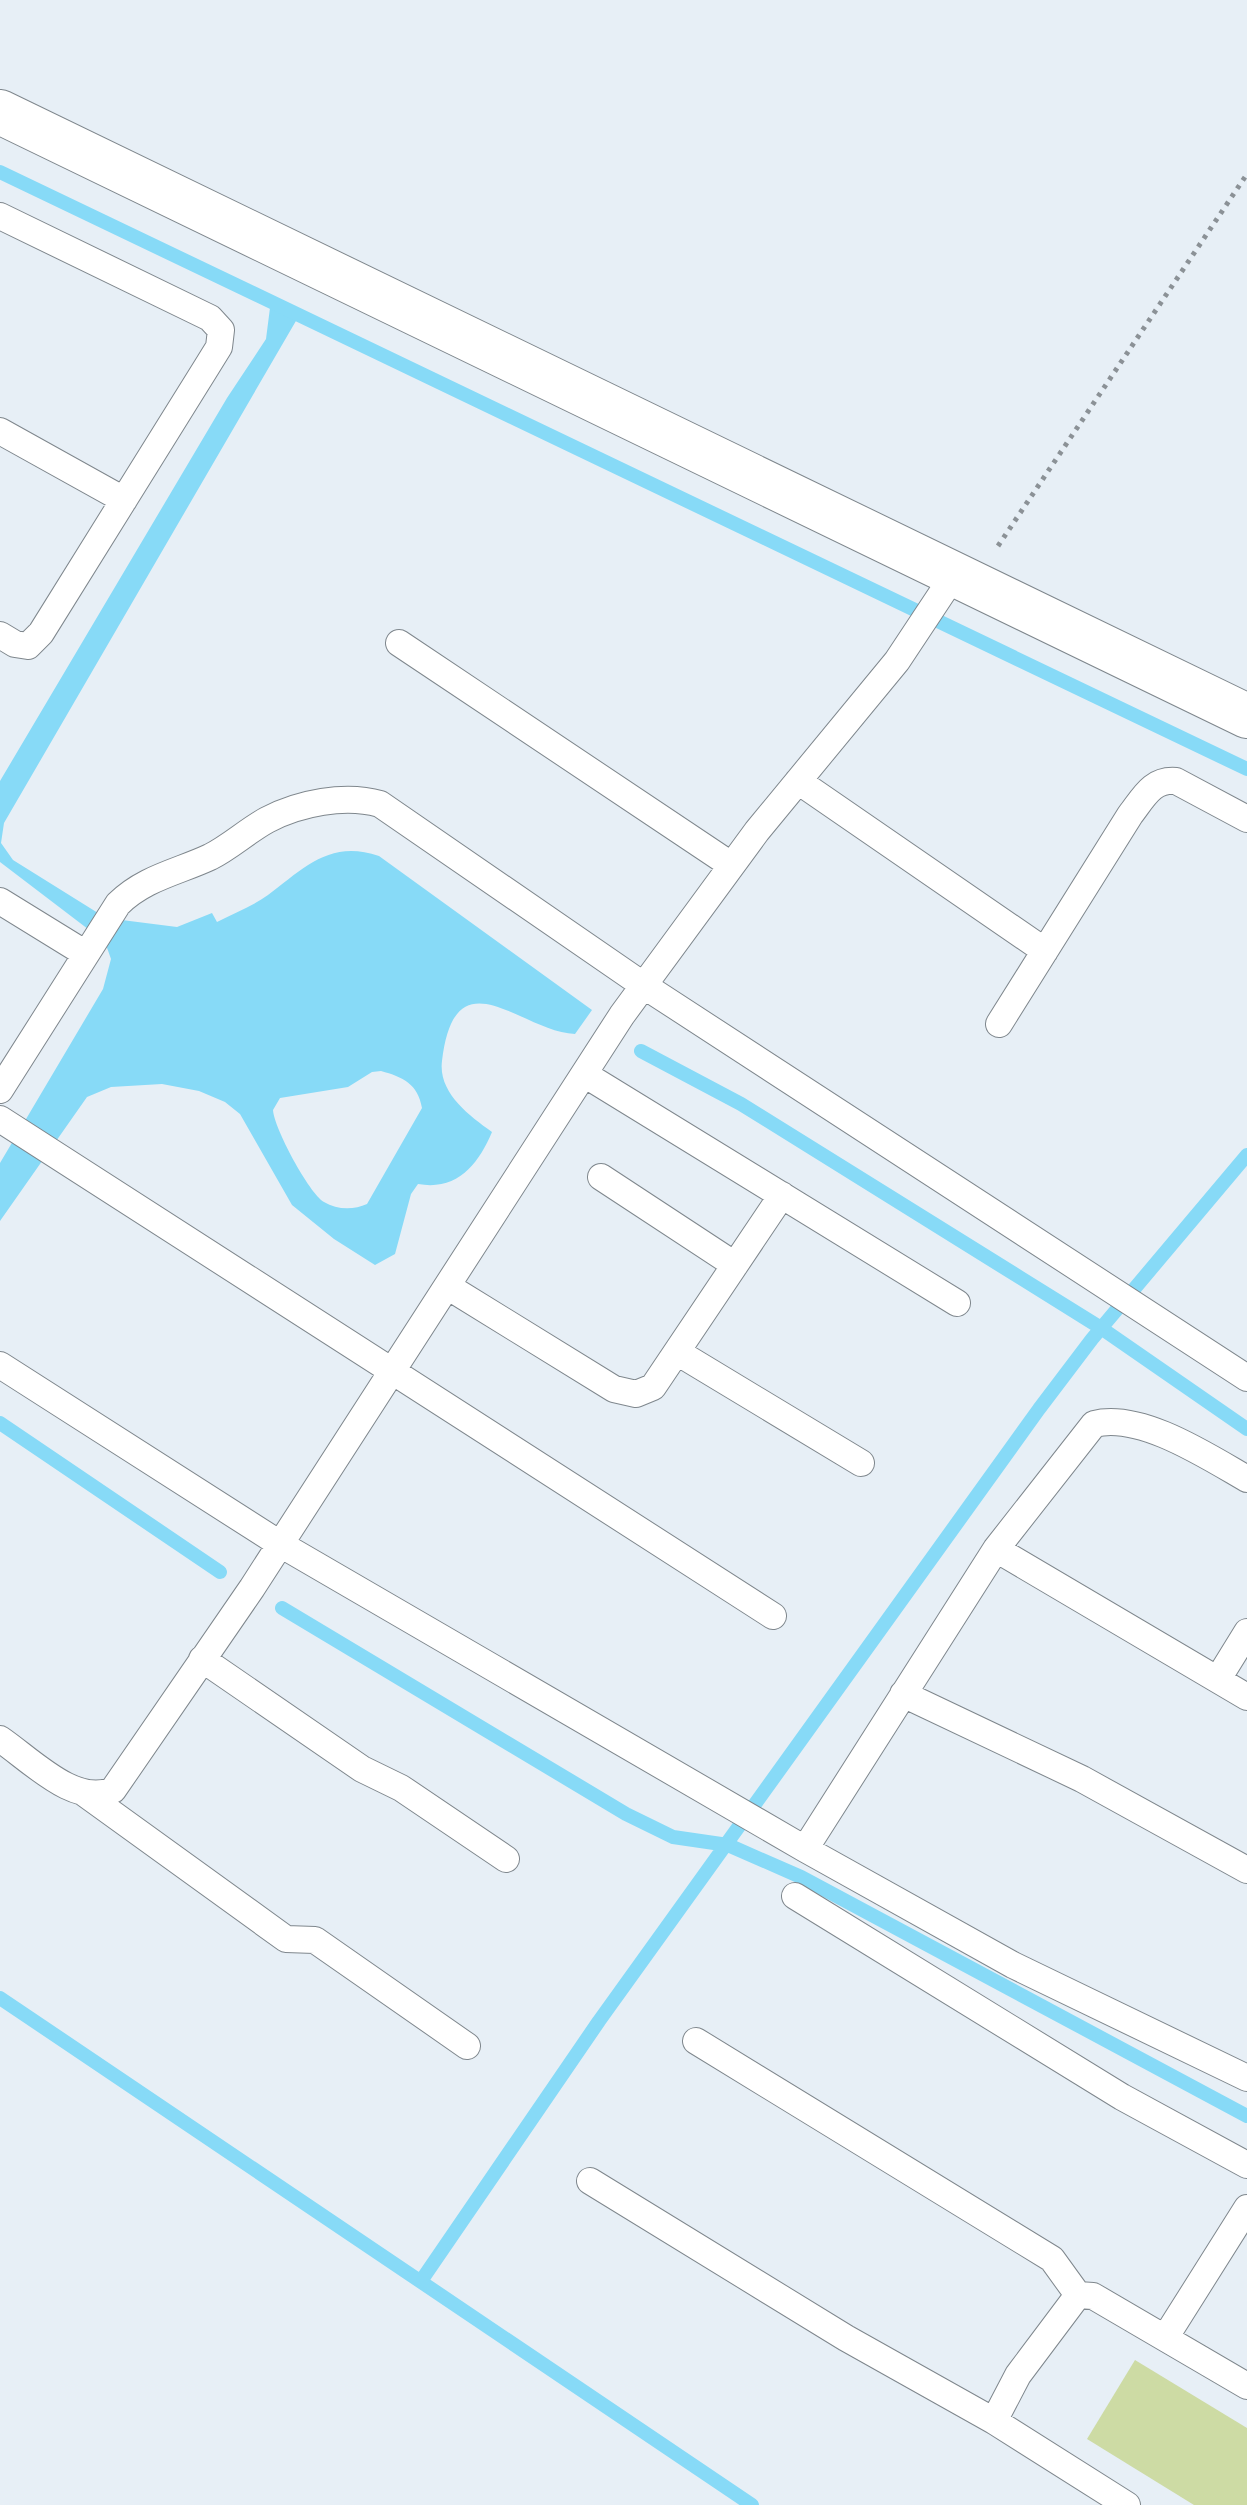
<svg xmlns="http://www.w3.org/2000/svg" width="1247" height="2505" font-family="'Asap Condensed',sans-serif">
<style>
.green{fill:#cddba4}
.water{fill:#87daf7;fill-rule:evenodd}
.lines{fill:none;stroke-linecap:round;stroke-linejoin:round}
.stream{stroke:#87daf7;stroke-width:14}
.service-casing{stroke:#7f878d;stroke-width:28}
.minor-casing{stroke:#7f878d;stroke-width:46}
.path{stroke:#8b9196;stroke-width:5;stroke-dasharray:4 6;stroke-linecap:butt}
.service{stroke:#fff;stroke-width:26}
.minor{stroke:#fff;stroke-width:44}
</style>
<rect width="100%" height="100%" fill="#e7eff6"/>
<path class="green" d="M 1135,2360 L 1247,2428 L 1247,2505 L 1194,2505 L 1087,2439 Z"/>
<path class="water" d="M 271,300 L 300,314 L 4,823 L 1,843 L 13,860 L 106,918 L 177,927 L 212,913 L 217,922 C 234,913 253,906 268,895 C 304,868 330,839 379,856 L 592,1010 L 575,1034 C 521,1032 455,951 442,1061 C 438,1092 468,1115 492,1132 C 478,1165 457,1191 418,1184 L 411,1194 L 395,1254 L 375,1265 L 334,1239 L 292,1205 L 240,1114 L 225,1102 L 199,1091 L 162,1084 L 111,1087 L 87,1097 L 0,1221 L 0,1163 L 103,989 L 111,959 L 105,942 L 0,862 L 0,781 L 227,398 L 266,339 ZM 381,1071 C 403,1077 418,1084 422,1108 L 367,1204 C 354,1210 337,1210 324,1202 C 309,1193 274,1128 273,1110 L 280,1098 L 348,1087 L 372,1072 Z"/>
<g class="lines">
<path class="stream" d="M 0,172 L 1247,769
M 641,1051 L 741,1104 L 1101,1328 L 1247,1429
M 0,1423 L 220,1572
M 282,1608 L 626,1814 L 673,1837 L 728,1845 L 801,1877 L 1247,2116
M 0,1998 L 752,2505
M 421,2281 L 599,2021 L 1039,1409 L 1092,1339 L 1247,1155"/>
<defs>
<path id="service" d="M 0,216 L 210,318 L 221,330 L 219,347 L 206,368 L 41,633 L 28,646 L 15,644 L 0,635
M 0,431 L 124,500
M 399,643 L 731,865
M 798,781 L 1045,951
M 0,901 L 86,954
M 999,1024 L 1130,815 C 1144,797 1152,779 1176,781 L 1247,819
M 584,1074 L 957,1303
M 0,1090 L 118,904 C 144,878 178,872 210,857 C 230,847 247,831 267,820 C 299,803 345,794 380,804 L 643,985 L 1247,1378
M 0,1119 L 773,1616
M 601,1177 L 735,1265
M 447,1286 L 614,1389 L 636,1394 L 653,1387 L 782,1195
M 677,1352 L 861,1463
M 0,1365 L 280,1544 L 805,1849 L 1013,1965 L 1247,2078
M 996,1549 L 1247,1697
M 202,1659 L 362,1769 L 401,1788 L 506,1859
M 1218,1679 L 1247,1632
M 903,1694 L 1082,1779 L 1247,1870
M 0,1739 C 31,1760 75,1807 113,1790 L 252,1588 L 622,1015 L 757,831 L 897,661 L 954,575
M 84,1793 L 286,1939 L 315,1940 L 467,2046
M 805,1849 L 996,1549 L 1094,1424 C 1140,1412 1207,1456 1247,1479
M 795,1896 L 1122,2097 L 1247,2165
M 696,2041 L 1052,2259 L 1078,2295
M 590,2181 L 846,2338 L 994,2421 L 1127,2505
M 1165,2338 L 1247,2208
M 994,2421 L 1018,2375 L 1078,2295 L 1093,2296 L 1247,2386"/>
<path id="minor" d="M 0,112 L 1247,716"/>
</defs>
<use href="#service" class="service-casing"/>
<use href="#minor" class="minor-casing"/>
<path class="path" d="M 998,546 L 1247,174"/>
<use href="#service" class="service"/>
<use href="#minor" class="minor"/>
</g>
</svg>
